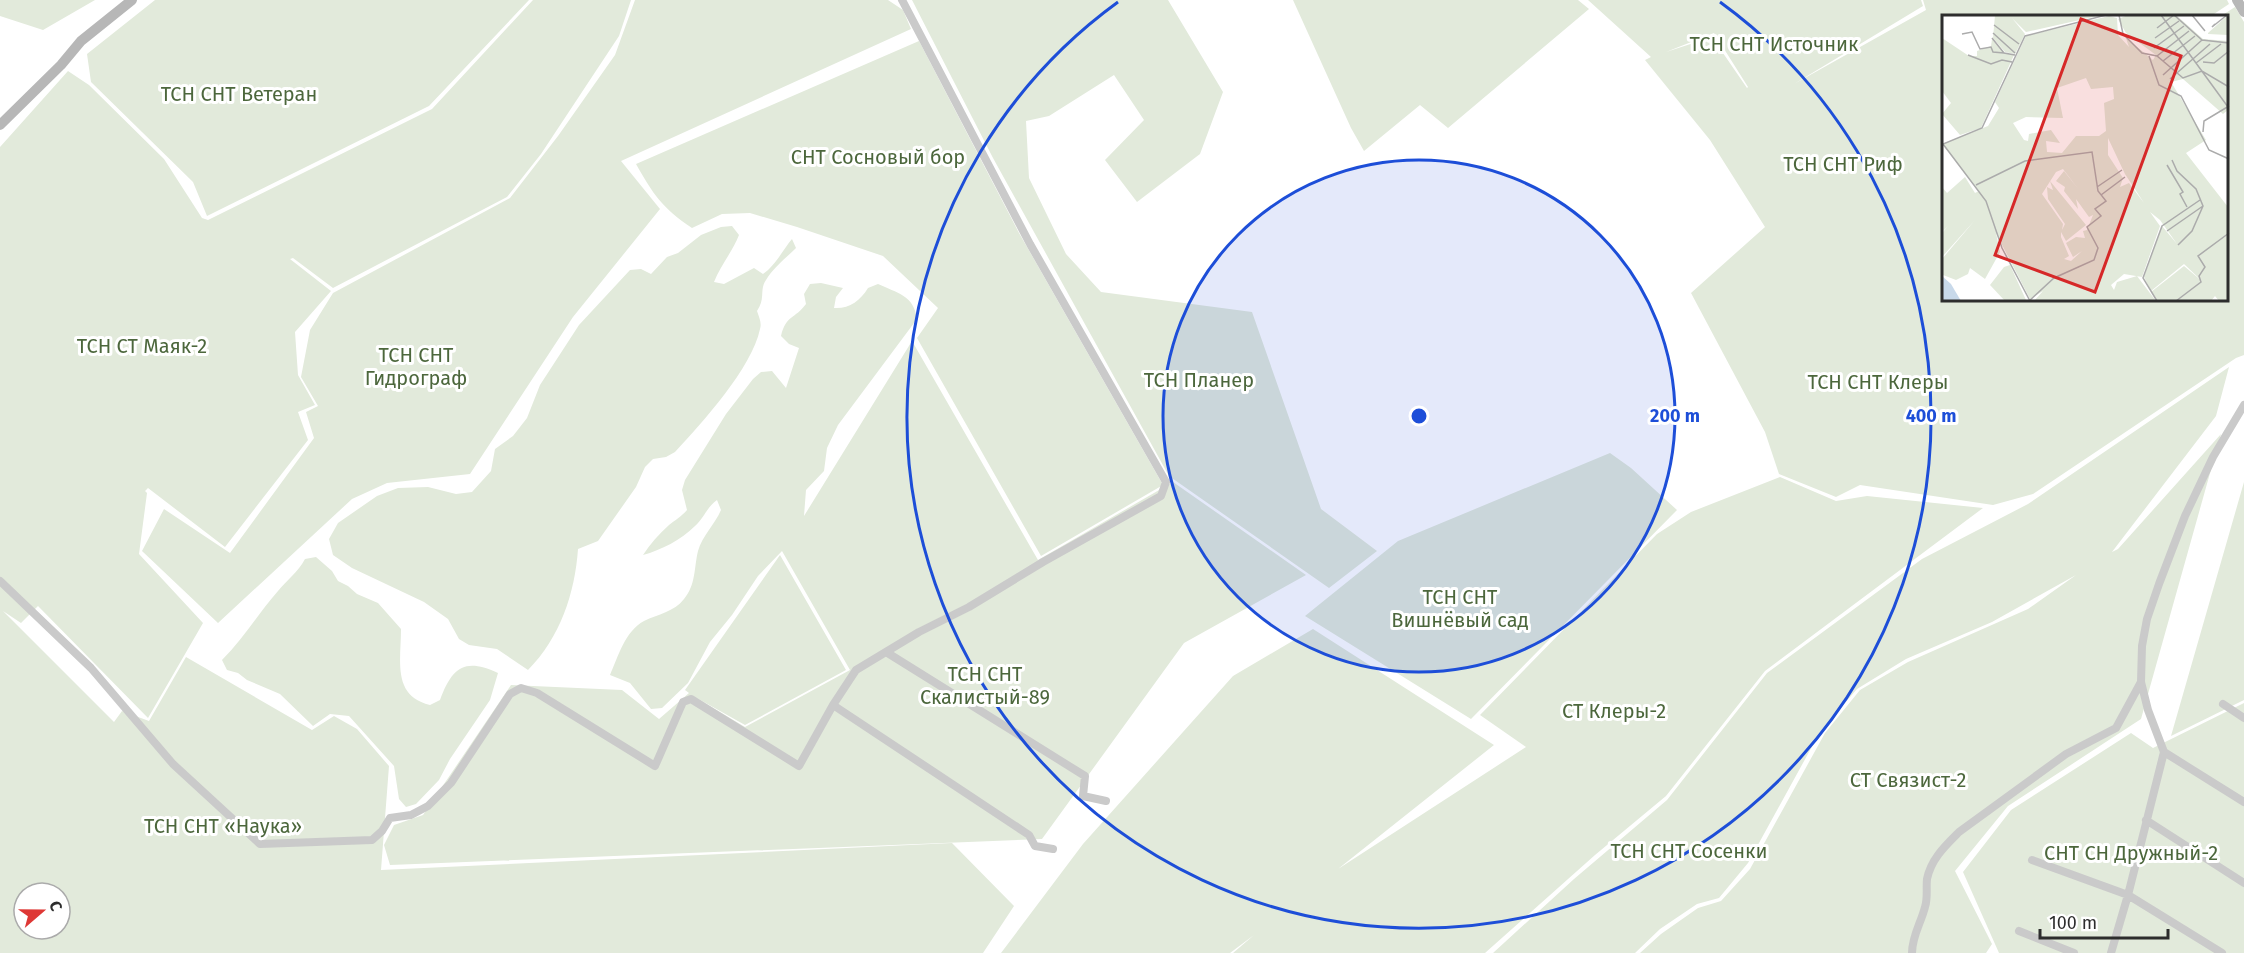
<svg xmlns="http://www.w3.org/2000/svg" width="2244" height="953" font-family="'Fira Sans',sans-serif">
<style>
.green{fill:#e2eadb;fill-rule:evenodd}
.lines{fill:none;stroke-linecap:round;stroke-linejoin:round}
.street{stroke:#cacaca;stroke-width:8}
.secondary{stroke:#b7b7b7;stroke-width:10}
.ring{fill:none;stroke:#1d4ed8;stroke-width:3}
.labels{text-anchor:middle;stroke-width:6;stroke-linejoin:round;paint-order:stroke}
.park-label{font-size:20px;fill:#4c673c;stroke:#fff}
.inset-road{fill:none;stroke:#ababab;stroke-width:1.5}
.view{fill:#d62828;fill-opacity:0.15;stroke:#d62828;stroke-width:3}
.inset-edge{fill:none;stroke:#2d2d2d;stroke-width:3}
.centre{fill:#1d4ed8;stroke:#fff;stroke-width:3}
.ring-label{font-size:18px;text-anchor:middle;font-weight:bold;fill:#1d4ed8;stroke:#fff;stroke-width:6;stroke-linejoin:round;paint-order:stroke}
</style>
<rect width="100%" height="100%" fill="#fff"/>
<path class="green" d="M 0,0 L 95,0 L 43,30 L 0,16 Z
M 155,0 L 529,0 L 429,106 L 207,216 L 193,182 L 91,82 L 87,54 Z
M 533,0 L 631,0 L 619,36 L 541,154 L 507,197 L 333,288 L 293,258 L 290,259 L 331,291 L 295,332 L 298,375 L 315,405 L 298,412 L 308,440 L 225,547 L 148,488 L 145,491 L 147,493 L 139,554 L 203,623 L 148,718 L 38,606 L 21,623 L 3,611 L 114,722 L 122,711 L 149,721 L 186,657 L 312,730 L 334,716 L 357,729 L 389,766 L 381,870 L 952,843 L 1014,906 L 983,953 L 0,953 L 0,147 L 68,71 L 89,85 L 164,159 L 202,218 L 208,220 L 432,109 ZM 24,893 L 60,893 L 60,929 L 24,929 Z
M 635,0 L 888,0 L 903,10 L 911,29 L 621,161 L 660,209 L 573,317 L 470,474 L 387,483 L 352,499 L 218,623 L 142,551 L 164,509 L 230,553 L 314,438 L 306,412 L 318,406 L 301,377 L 310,330 L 333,293 L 510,198 L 558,136 L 615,55 Z
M 912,0 L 1168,0 L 1223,92 L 1200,154 L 1137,202 L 1105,160 L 1144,120 L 1114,75 L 1049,116 L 1026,121 L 1029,178 L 1066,254 L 1101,292 L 1252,312 L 1321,509 L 1377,551 L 1329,588 L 1169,476 L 993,158 Z
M 1293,0 L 1578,0 L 1589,9 L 1448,128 L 1420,105 L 1364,151 L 1351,128 Z
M 1588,0 L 1921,0 L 1923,6 L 1794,84 L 1926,10 L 1923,0 L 2227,0 L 2229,4 L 2211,16 L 1944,16 L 1944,300 L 2228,300 L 2228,16 L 2221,16 L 2235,7 L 2244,22 L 2244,355 L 2236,358 L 2033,494 L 1993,505 L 1860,485 L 1836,497 L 1779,474 L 1765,432 L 1691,293 L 1765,227 L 1710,140 L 1645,60 L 1651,57 ZM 1714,33 L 1748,87 L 1747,88 L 1712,37 L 1666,52 Z
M 919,41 L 1019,233 L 1163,485 L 1041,556 L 917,338 L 938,308 L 883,256 L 797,227 L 750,213 L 722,214 L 692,228 C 662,208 653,194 636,164 Z
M 732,226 L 739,235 C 733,251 720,266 714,282 L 724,284 L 754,268 L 763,274 C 775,266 782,251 792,239 L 796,248 C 786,258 773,268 766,280 C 759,290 766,298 757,311 C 759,317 762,323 760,329 C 752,368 702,423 675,452 L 666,457 L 653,459 L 645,467 L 636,487 L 598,541 L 578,549 C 575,593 560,638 528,670 L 497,649 L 469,645 L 459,639 L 448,619 L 424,602 L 352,568 L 333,555 L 329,539 L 338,523 L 377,496 L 398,488 L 428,487 L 456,494 L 472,492 L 491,471 L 495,449 L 513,436 L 527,418 L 540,385 L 579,325 L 630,270 L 641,269 L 651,274 L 667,257 L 678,253 L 701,235 L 721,227 Z
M 821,283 L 843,288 L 836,297 L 834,308 C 849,309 860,301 868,288 L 878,284 C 897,293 914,295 917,319 L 838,425 L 827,448 L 824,471 L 806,490 L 804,516 L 912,341 L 1038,560 L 1173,482 L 1306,575 L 1184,643 L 1042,839 L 390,865 L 384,845 L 394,825 L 423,815 L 511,685 L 622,690 L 659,719 L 689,693 L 685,690 L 780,555 L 846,670 L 745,725 L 695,697 L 745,727 L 850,670 L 782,551 L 758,576 L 732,615 L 710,642 L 688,683 L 662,708 L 651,709 L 630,683 L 610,675 C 618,657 625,631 644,621 C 658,614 674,612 684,599 C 696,585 694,567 698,551 C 702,536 715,524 721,510 L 717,500 C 707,507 704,518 695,526 C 681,540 661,550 643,555 C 650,544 659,534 669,525 C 675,520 681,517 687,510 L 682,490 L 685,480 L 726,414 L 753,379 L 761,372 L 772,371 L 786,388 L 799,348 L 789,344 L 781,336 C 786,315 795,319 806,304 L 804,294 L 810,284 Z
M 2229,367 L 2216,416 L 2112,552 L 2118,549 L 2221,434 L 2141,719 L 2008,806 L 1955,871 L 1992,944 L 1986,953 L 1640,953 L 1661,934 L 1698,908 L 1721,901 L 1750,869 L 1825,733 L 1860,690 L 1908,662 L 2028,609 L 2076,575 L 1992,622 L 1906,659 L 1857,689 L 1820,732 L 1748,863 L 1719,898 L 1697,904 L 1660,929 L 1635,953 L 1493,953 L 1574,879 L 1667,800 L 1767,673 L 1922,559 L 2028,504 Z
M 1610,453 L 1631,468 L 1677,510 L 1471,719 L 1305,616 L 1398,541 Z
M 1780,477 L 1836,501 L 1867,496 L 1983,508 L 1765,671 L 1666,796 L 1595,855 L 1485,953 L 1233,953 L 1254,935 L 1230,953 L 1001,953 L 1083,844 L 1233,676 L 1313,629 L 1494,745 L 1338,869 L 1526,747 L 1480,715 L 1657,534 L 1691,512 Z
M 2244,482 L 2244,700 L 2171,736 Z
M 316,557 L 332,571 L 338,581 L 348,586 L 357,594 L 378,603 L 401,629 C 401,661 392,696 430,705 L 440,700 C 452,668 464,657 498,673 L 490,700 L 450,759 L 439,780 L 416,804 L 406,807 L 399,799 L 394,766 L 349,716 L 330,714 L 313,726 L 280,694 L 247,680 L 238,673 L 227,670 L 222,660 C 243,639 258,614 278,591 C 287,580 298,572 305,559 Z
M 2244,703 L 2244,953 L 1999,953 L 1963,872 L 2011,810 L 2131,733 L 2153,748 Z"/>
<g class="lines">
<path class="street" d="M 2244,405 L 2213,457 L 2185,516 L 2159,584 L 2147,619 L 2142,646 L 2141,682 L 2148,710 L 2164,752 L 2244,802
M 0,581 L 91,668 L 173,764 L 260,844 L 372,840 L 382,831 L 390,818 L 411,815 L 428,806 L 451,783 L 510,694 L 521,688 L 537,693 L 655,766 L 683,702 L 691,699 L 799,766 L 833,705 L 856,670 L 919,632 L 969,607 L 1043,562 L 1161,496 L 1166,482 L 1030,244 L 902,0
M 886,652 L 1085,776 L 1083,796 L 1106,801
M 2223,704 L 2244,718
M 833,705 L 1029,835 L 1035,846 L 1053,849
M 2146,820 L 2244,883
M 2032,860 L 2128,895 L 2222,953
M 2019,931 L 2074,953
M 1912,953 C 1912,936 1921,923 1925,907 C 1928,898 1926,888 1927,879 C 1931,859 1945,846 1959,832 L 2066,754 L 2116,728 L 2141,682
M 2111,953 L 2128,895 L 2164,752"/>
<path class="secondary" d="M 2237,0 L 2244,12
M 0,125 L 61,65 L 81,41 L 132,0"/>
</g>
<circle cx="1419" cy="416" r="256" fill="#1d4ed8" fill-opacity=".12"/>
<g class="ring">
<circle cx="1419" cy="416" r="256"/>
<path d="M1720 2A512 512 0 1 1 1118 2"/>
</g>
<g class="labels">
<g class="park-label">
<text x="1774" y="51">ТСН СНТ Источник</text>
<text x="239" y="101">ТСН СНТ Ветеран</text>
<text x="878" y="164">СНТ Сосновый бор</text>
<text x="1843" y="171">ТСН СНТ Риф</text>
<text x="142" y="353">ТСН СТ Маяк-2</text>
<text x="416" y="362">ТСН СНТ<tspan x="416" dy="23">Гидрограф</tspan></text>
<text x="1199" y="387">ТСН Планер</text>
<text x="1878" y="389">ТСН СНТ Клеры</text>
<text x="1460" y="604">ТСН СНТ<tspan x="1460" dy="23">Вишнёвый сад</tspan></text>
<text x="985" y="681">ТСН СНТ<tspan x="985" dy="23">Скалистый-89</tspan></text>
<text x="1614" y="718">СТ Клеры-2</text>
<text x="1908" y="787">СТ Связист-2</text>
<text x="223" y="833">ТСН СНТ «Наука»</text>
<text x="1689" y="858">ТСН СНТ Сосенки</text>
<text x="2131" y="860">СНТ СН Дружный-2</text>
</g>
</g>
<g transform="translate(1942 15)">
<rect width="286" height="286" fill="#fff"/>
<path d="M 53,0 L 61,1 L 160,0 L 84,17 L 70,3 L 83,19 L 73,39 L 63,37 L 51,23 ZM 186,0 L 234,0 L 261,24 L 286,26 L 286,95 L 281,99 L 241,64 L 229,67 L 264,125 L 244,138 L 286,192 L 286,286 L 277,286 L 273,281 L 269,286 L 215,286 L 209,277 L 242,251 L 261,267 L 242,249 L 209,276 L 202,262 L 220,211 L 235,229 L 218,205 L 208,197 L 218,211 L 200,262 L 182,259 L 169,270 L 172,275 L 175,267 L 195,261 L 214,286 L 92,286 L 101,276 L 88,284 L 54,218 L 58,237 L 43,264 L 28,253 L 26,259 L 14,265 L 1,260 L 0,244 L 33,205 L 0,242 L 0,218 L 6,211 L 0,217 L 0,172 L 5,178 L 23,162 L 33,178 L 37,176 L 0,129 L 46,111 L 57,93 L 53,87 L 84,21 L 167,1 L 175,3 L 176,20 L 187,32 L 184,23 L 211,45 L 214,40 L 184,18 L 176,4 ZM 144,63 L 149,74 L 171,72 L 172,84 L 162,88 L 164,116 L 157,121 L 134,121 L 120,138 L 105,137 L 104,126 L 118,128 L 109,115 L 87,119 L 86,126 L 82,125 L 71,108 L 84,102 L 121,103 L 115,73 ZM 166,123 L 183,159 L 202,188 L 187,168 L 178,172 L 181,163 L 166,140 ZM 121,154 L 137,175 L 122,156 L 114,166 L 123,172 L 122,176 L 136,194 L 134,184 L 147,202 L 151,200 L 145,215 L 141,216 L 143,223 L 134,222 L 124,228 L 131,242 L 140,236 L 129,246 L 122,244 L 127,241 L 119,222 L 119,217 L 124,226 L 144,210 L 108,166 L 111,175 L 105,172 L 106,184 L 123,209 L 120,215 L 121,209 L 100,179 L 114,157 ZM 286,0 L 286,20 L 266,19 L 266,18 ZM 0,23 L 27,41 L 35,41 L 35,36 L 49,31 L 50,24 L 63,38 L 72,40 L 39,113 L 18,120 L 0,99 L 9,88 L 0,76 ZM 68,250 L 84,285 L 84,286 L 63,286 L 48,270 L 62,252 Z" fill="#e2eadb" fill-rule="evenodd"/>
<path d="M 0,261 L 9,269 L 19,286 L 0,286 Z" fill="#c8d9ea"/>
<path class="inset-road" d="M 177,0 L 181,19 L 200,38 L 215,41 L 241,63 L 260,56 L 287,72M 219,0 L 286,92M 250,0 L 263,16M 273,9 L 270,12 L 285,0M 52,10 L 77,29M 215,13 L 232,0 L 260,25 L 287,28M 51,18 L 73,38M 20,19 L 30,17 L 38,34 L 49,32 L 51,37 L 62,38M 50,23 L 62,38 L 73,40M 213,23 L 237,6M 212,33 L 242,11M 26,40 L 49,49 L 60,45 L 70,47M 207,41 L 217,70 L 239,81 L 267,135 L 287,144M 215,41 L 247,16M 221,46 L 253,21M 261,47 L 272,48 L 287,36M 254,48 L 279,29M 221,60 L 260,25M 228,64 L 268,29M 261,117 L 262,106 L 287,91M 230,145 L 235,156 L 254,174 L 261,191 L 250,216 L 236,230M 225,150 L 241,177 L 238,179 L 245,192M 34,170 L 83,146 L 150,137 L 156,176 L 164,186 L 153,194 L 159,201 L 145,212 L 156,233 L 152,245 L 112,263 L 87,286M 155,172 L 180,155M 159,180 L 183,162M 225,216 L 261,191M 88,286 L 60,233 L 44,186 L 1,129 L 40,113 L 83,21 L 164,0M 215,286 L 201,263 L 220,211 L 258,185M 234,286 L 259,267 L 257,261 L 263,252 L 256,241 L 287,218"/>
<path class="view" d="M 139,4 L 239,41 L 153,277 L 53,240 Z"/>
<rect width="286" height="286" class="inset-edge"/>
</g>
<circle cx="1419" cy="416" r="9" class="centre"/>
<g class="ring-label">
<text x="1675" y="422">200 m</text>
<text x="1931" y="422">400 m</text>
</g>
<g transform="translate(42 911) rotate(70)"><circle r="28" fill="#ffffff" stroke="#ababab" stroke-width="1.5"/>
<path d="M0-4.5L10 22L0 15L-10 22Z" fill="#de3835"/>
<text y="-9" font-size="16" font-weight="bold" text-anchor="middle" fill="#2d2d2d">С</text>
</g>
<path d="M2040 929v9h128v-9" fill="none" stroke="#2d2d2d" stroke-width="3"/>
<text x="2049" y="929" font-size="18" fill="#2d2d2d" stroke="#ffffff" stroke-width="4.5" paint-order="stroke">100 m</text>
</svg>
